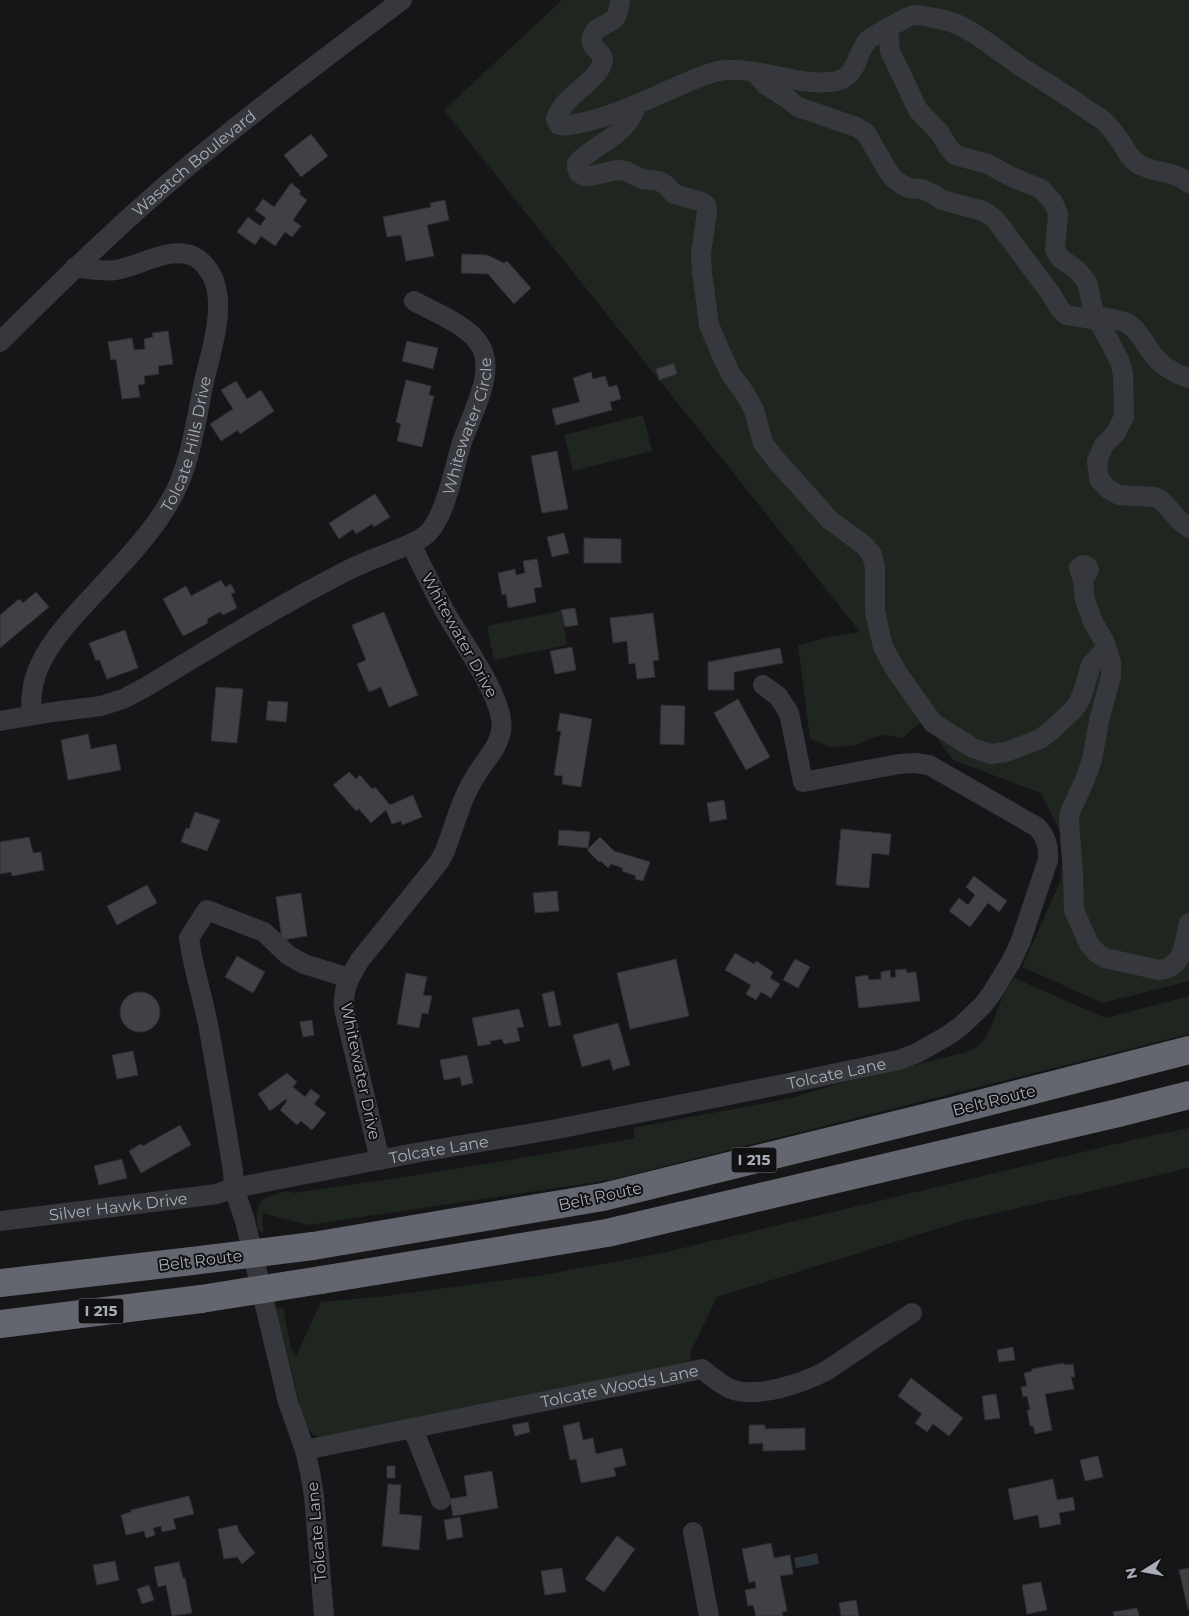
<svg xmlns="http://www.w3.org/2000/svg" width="1189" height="1616" font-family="Montserrat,sans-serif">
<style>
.green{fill:#1e261f}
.water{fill:#2c353c}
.building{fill:#404145;stroke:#303034}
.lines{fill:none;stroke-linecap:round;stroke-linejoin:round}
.minor{stroke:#37383d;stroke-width:20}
.highway{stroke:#63666e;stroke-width:28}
.highway-bridge{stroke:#63666e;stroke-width:28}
.labels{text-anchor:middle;stroke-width:4;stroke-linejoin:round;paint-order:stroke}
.shield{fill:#111113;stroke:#7b7e86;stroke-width:1}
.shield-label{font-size:15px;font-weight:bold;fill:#a8adb8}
.street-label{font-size:16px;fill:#a8adb8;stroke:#111113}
</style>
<rect width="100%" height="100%" fill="#161618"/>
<path class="green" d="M 562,0 L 1189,0 L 1189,981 L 1103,1003 L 1022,967 L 1060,882 L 1064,840 L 1041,793 L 953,760 L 924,720 L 902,738 L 886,735 L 874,737 L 854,746 L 829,747 L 810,738 L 798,645 L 834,636 L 860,632 L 444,110 Z
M 643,415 L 652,451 L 573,471 L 564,435 Z
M 561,611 L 567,645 L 494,660 L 487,626 Z
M 1014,978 L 1106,1018 L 1189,996 L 1189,1034 L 610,1180 L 308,1225 L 263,1213 L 262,1222 L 264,1231 L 259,1231 C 254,1212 256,1198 277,1194 C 283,1192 288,1190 293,1193 C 408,1177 521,1159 635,1138 L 633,1128 L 792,1098 L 837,1084 L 967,1052 L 978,1046 L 984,1040 L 992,1024 L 1004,993 Z
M 1189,1128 L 1189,1168 L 962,1221 L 717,1297 L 690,1353 L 691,1360 L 617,1380 L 319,1437 C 308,1433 305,1424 302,1414 L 276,1308 L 283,1307 L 291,1348 L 296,1356 L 321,1302 L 385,1296 L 537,1276 L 662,1253 L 1145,1137 Z"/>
<path class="water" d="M 817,1553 L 819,1564 L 796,1568 L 794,1558 Z"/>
<path class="building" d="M 311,134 L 328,156 L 301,177 L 284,155 Z
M 291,183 L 301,191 L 299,194 L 307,200 L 293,220 L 301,226 L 292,237 L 285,232 L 275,246 L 261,236 L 255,245 L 237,232 L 248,217 L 260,226 L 266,218 L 255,210 L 263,199 L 274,207 Z
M 445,200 L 449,220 L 427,225 L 434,256 L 406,261 L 401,235 L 387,237 L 383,217 L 431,207 L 430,203 Z
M 462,254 L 487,255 L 504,263 L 507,261 L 531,288 L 514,304 L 488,274 L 461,273 Z
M 168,331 L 173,364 L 158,366 L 159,374 L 144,376 L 145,384 L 138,385 L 140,397 L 122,399 L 116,359 L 111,360 L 108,342 L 132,338 L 134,350 L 145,349 L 144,339 L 153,337 L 152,333 Z
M 407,341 L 438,348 L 433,369 L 402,361 Z
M 674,363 L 677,374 L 659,380 L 656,369 Z
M 591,372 L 593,379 L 605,376 L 609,387 L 617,385 L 621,399 L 610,402 L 612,410 L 556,425 L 552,409 L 580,402 L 573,378 Z
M 406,380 L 431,386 L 429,395 L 434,396 L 422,447 L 397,441 L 401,424 L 396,422 Z
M 236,381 L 247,399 L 261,390 L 274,411 L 240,434 L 238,430 L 221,441 L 210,424 L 233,409 L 221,390 Z
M 557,451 L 568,509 L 542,513 L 531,456 Z
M 375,494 L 390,517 L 374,527 L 372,524 L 356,534 L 353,529 L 339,539 L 329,523 Z
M 564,533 L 569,553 L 552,557 L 547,537 Z
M 584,538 L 621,539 L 621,563 L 584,563 Z
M 537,559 L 542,587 L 534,588 L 536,602 L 508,608 L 506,594 L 502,595 L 498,573 L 515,569 L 516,575 L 525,573 L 523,561 Z
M 221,580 L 225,587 L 231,584 L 235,592 L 231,594 L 237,608 L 223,615 L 220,612 L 207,619 L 208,623 L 183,636 L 163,599 L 186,586 L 191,596 Z
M 36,592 L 49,607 L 0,648 L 0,615 L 19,599 L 23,603 Z
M 575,608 L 578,625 L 565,627 L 561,610 Z
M 384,612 L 418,695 L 389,707 L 381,687 L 369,692 L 357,664 L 366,660 L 352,625 Z
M 653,613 L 659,660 L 653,661 L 655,677 L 637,679 L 635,663 L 629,664 L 627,641 L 613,643 L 610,618 Z
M 125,630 L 138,668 L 107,679 L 99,659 L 96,661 L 89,643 Z
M 572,647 L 576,670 L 555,674 L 550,651 Z
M 780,648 L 783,663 L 734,672 L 734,690 L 708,690 L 708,662 Z
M 216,687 L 243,689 L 237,743 L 211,741 Z
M 738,699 L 770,757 L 746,770 L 714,713 Z
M 268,701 L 288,702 L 286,722 L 266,720 Z
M 661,705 L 685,706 L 684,745 L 660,744 Z
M 560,713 L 592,719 L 581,787 L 562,784 L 563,776 L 554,775 L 561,731 L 557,731 Z
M 88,734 L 91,749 L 116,744 L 121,770 L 68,780 L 61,740 Z
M 349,772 L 356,779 L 360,775 L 372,789 L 375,787 L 390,805 L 413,795 L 422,817 L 402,825 L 401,821 L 392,824 L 386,810 L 371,823 L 359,809 L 356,811 L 333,785 Z
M 724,800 L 727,819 L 710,822 L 707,803 Z
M 195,812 L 220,820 L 207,851 L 181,842 L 186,828 L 189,829 Z
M 841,829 L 891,834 L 889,855 L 872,853 L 869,888 L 836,885 Z
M 559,830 L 590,832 L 588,848 L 558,845 Z
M 29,837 L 33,853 L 41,852 L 44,870 L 12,876 L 11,872 L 0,874 L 0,842 Z
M 600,837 L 614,851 L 650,862 L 643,881 L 635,879 L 636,876 L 622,871 L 623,868 L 611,864 L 608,868 L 601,861 L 599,862 L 587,850 Z
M 974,876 L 1007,901 L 999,912 L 988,903 L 970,927 L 949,911 L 959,898 L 968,905 L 975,895 L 966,887 Z
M 147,885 L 157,903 L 117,925 L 107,906 Z
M 557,891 L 559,911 L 535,913 L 533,893 Z
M 301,893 L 307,936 L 282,940 L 276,897 Z
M 735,953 L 754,964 L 756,961 L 773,972 L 770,978 L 780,984 L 771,998 L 761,992 L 756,1000 L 746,994 L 751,985 L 725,970 Z
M 237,956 L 265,972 L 253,993 L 225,977 Z
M 676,959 L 689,1016 L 630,1029 L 617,973 Z
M 795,959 L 810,967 L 798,988 L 783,980 Z
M 906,969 L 907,973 L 916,972 L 920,1001 L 859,1008 L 855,977 L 868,975 L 869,980 L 881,979 L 881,972 L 890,970 L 891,978 L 896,977 L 895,970 Z
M 406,973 L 427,977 L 423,995 L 432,996 L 428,1014 L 422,1013 L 419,1028 L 397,1024 Z
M 554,991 L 561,1025 L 549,1027 L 542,994 Z
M120 1012a20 20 0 1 1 40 0a20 20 0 1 1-40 0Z
M 519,1009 L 524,1027 L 517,1028 L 520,1041 L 504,1044 L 502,1039 L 490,1041 L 491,1044 L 478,1046 L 472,1018 Z
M 312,1020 L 314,1035 L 303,1037 L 300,1022 Z
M 618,1023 L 630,1065 L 613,1070 L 610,1059 L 582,1067 L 573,1035 Z
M 133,1051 L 138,1075 L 117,1079 L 112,1055 Z
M 467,1055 L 473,1083 L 462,1086 L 460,1077 L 444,1080 L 440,1060 Z
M 287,1073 L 297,1082 L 293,1087 L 305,1097 L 311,1089 L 320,1096 L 314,1104 L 326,1113 L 312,1130 L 301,1121 L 297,1125 L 280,1110 L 287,1101 L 286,1099 L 270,1111 L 258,1094 Z
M 180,1125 L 191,1145 L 141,1173 L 129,1151 L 141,1144 L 143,1146 Z
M 122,1159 L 127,1178 L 99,1185 L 94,1166 Z
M 1013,1347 L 1015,1360 L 999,1362 L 997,1350 Z
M 1064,1363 L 1064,1365 L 1073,1364 L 1075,1377 L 1071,1377 L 1074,1389 L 1045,1394 L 1052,1430 L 1035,1434 L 1033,1426 L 1030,1426 L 1027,1410 L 1030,1410 L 1027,1396 L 1023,1397 L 1021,1387 L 1027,1386 L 1024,1373 L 1032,1371 L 1032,1369 Z
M 911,1378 L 963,1418 L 949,1436 L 933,1424 L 927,1432 L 915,1423 L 922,1414 L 898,1396 Z
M 996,1394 L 1000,1418 L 985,1420 L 982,1396 Z
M 528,1422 L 530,1432 L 515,1436 L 512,1425 Z
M 579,1422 L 583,1440 L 593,1438 L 596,1454 L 622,1448 L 626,1465 L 614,1468 L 616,1476 L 581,1483 L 576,1459 L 570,1460 L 563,1426 Z
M 749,1425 L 765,1425 L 765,1429 L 805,1428 L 805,1450 L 763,1451 L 763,1443 L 749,1444 Z
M 1098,1456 L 1103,1477 L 1085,1481 L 1080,1460 Z
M 387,1466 L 395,1466 L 395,1478 L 387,1478 Z
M 492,1471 L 498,1508 L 453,1516 L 450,1499 L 467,1496 L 464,1476 Z
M 1053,1479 L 1057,1500 L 1073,1497 L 1075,1510 L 1059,1513 L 1061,1524 L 1040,1528 L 1038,1515 L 1014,1520 L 1008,1489 Z
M 388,1484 L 401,1485 L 399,1514 L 422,1516 L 419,1550 L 382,1546 Z
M 189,1496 L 194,1514 L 173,1519 L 176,1529 L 162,1532 L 161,1526 L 153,1528 L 155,1535 L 146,1538 L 144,1531 L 126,1535 L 121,1515 L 131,1512 L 131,1510 Z
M 460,1517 L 463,1537 L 447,1540 L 444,1520 Z
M 237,1525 L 239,1532 L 255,1553 L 242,1564 L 237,1557 L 224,1559 L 218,1529 Z
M 617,1536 L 635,1549 L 604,1592 L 585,1579 Z
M 771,1543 L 774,1558 L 790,1555 L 793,1574 L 780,1576 L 787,1611 L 782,1612 L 783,1616 L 756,1616 L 753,1605 L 748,1606 L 745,1590 L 756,1588 L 755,1581 L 749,1583 L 742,1549 Z
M 115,1561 L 119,1580 L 97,1585 L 93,1565 Z
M 179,1562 L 183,1578 L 185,1578 L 192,1613 L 172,1616 L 166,1585 L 158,1587 L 154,1567 Z
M 562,1568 L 566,1592 L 545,1595 L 541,1571 Z
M 1189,1568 L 1189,1609 L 1188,1609 L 1179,1570 Z
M 1041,1582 L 1047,1610 L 1027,1614 L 1022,1585 Z
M 149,1585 L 154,1600 L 142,1604 L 137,1589 Z
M 856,1600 L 859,1616 L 841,1616 L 839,1603 Z
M 1137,1608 L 1139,1616 L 1114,1616 L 1113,1612 Z"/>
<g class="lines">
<g class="minor">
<path d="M 620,0 C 619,6 619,13 615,18 C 608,26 595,25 592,37 C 588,51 612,52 599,70 C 587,88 563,97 556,119 L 559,125 C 569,127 579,123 589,121 C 631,110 667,89 708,74 C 744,60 790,86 830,82 C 860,79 853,57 868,40 C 870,38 910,15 913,15 C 924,15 951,21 961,26 C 983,37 1002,54 1023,68 C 1043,81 1064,93 1083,107 C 1090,112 1098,116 1105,122 C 1111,128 1116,135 1121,142 C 1126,150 1129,158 1137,163 C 1153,174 1171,169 1189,183"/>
<path d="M 888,29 L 890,51 L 918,110 L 940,133 L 948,147 L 955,155 L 988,164 L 1010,176 L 1041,189 L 1053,202 L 1058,214 L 1055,250 L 1060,258 L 1077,270 L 1087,282 L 1094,314 C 1104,321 1119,317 1130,325 C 1139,331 1143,341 1149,349 C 1158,363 1173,374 1189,378"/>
<path d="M 758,76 L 766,85 L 788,99 L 798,107 L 856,127 L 866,133 L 886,168 L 893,178 L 901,184 L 909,188 L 922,189 L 933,194 L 942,200 L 983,211 L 995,219 L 1051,294 L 1060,309 L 1066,315 L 1091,319 L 1097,321 L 1102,327 L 1120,362 L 1123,374 L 1124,417 L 1115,434 L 1104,445 L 1097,461 L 1099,479 L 1108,489 L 1119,495 L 1155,497 L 1162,501 L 1180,521 L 1189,528"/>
<path d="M 636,106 C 626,137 599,141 577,163 L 577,168 L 579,173 L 584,176 L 590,176 L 617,170 L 626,171 L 642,179 L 659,181 L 666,185 L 674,194 L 702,202 L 706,205 L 707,211 L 701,254 L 702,272 L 709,325 L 720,351 L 730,373 L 746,395 L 754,410 L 763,443 L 776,460 L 830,520 L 865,546 L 872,555 L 875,567 L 875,611 L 883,647 L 897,672 L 933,723 L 973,748 L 991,754 L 1006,752 L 1040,739 L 1053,729 L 1074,709 L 1079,702 L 1083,692 L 1091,665 L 1100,655 L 1107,652"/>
<path id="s1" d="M 0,342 C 54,288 108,235 166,185 C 242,120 322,60 402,0"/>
<path d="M 1083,580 L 1079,568 L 1083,565 L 1088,567 L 1089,570 L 1083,580 L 1085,600 L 1093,622 L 1104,641 L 1111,662 L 1111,676 L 1099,721 L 1092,760 L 1084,782 L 1070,812 L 1069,821 L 1073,873 L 1074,910 L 1089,944 L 1097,953 L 1105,958 L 1159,970 C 1184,968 1184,943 1189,923"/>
<path id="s2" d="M 31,715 C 31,704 31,692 34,681 C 42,651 65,626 86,603 C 113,573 150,537 170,501 C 190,468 196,420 204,382 C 210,355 222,319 217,292 C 215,278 206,262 193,256 C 169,246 140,266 116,270 C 102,272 88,269 75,267"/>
<path id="s3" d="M 0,721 L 53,712 L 101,706 L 123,699 L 144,688 C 206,651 267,612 331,579 C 349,569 367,561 386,554 C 400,548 415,544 427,534 C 446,516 454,467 462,442 C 469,422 483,395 485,374 C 486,365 485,353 480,345 C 468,325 434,312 414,301"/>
<path d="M 380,1160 L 344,1009 C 342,990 350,976 360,960 L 439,862 L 445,851 C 454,827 461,799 475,777 C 484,761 498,749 501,731 C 507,703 462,641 447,615 C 434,592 423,568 411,544"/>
<path id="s4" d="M 0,1221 L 217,1194 L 234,1188 L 415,1153 L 557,1129 L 789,1083 L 899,1060 L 917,1053 L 947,1036 L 961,1026 L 983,1005 L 992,993 L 1011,962 L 1020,943 L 1048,860 C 1049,846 1046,837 1037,827 L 929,765 L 915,763 L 899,764 L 803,782 L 789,713 L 778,696 L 763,685"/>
<path d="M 413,1429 L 441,1500"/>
<path id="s5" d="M 305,1450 L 702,1369 C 711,1376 721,1385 731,1389 C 757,1399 803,1383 826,1371 L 912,1313"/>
<path d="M 693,1532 L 709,1616"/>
<path d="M 324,1616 L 314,1496 L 310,1472 L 305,1450 L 288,1402 L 245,1221 L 234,1188 L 233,1171 C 225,1122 217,1073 208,1024 C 202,995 193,967 189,938 L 207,910 L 264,932 L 288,955 L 304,964 L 349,978"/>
</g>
<path class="highway" d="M 313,1246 L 603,1197 L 952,1111 L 1189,1050
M 321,1280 L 607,1233 L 1118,1113 L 1189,1095
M 0,1283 L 192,1261
M 0,1324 L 201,1299"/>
<path class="highway-bridge" d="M 192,1261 L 313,1246
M 201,1299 L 321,1280"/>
</g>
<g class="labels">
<g class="shield">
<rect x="731.5" y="1147.5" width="45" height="25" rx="4"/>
<rect x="78.5" y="1298.5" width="45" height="25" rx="4"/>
</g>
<g class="shield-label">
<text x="754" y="1165">I 215</text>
<text x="101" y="1316">I 215</text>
</g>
<g class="street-label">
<text dy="6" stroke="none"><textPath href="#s1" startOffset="264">Wasatch Boulevard</textPath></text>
<text dy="6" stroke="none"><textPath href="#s3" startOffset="588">Whitewater Circle</textPath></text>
<text dy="6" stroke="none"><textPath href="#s2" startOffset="321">Tolcate Hills Drive</textPath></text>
<text transform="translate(460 635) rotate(61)" y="6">Whitewater Drive</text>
<text transform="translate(361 1071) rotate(78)" y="6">Whitewater Drive</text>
<text dy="6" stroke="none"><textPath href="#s4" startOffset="850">Tolcate Lane</textPath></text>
<text transform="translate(994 1100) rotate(-14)" y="6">Belt Route</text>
<text dy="6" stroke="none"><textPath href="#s4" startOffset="445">Tolcate Lane</textPath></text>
<text transform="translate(600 1196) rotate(-12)" y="6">Belt Route</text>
<text dy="6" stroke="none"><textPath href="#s4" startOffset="119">Silver Hawk Drive</textPath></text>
<text transform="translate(200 1260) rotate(-7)" y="6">Belt Route</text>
<text dy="6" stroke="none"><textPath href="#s5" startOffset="321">Tolcate Woods Lane</textPath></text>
<text transform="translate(316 1532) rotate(-95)" y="6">Tolcate Lane</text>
</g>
</g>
<g transform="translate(1144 1571) rotate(259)" stroke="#111113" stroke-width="4" paint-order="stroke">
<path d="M0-4L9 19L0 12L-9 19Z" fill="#a8adb8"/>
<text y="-8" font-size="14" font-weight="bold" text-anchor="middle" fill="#a8adb8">N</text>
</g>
</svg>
